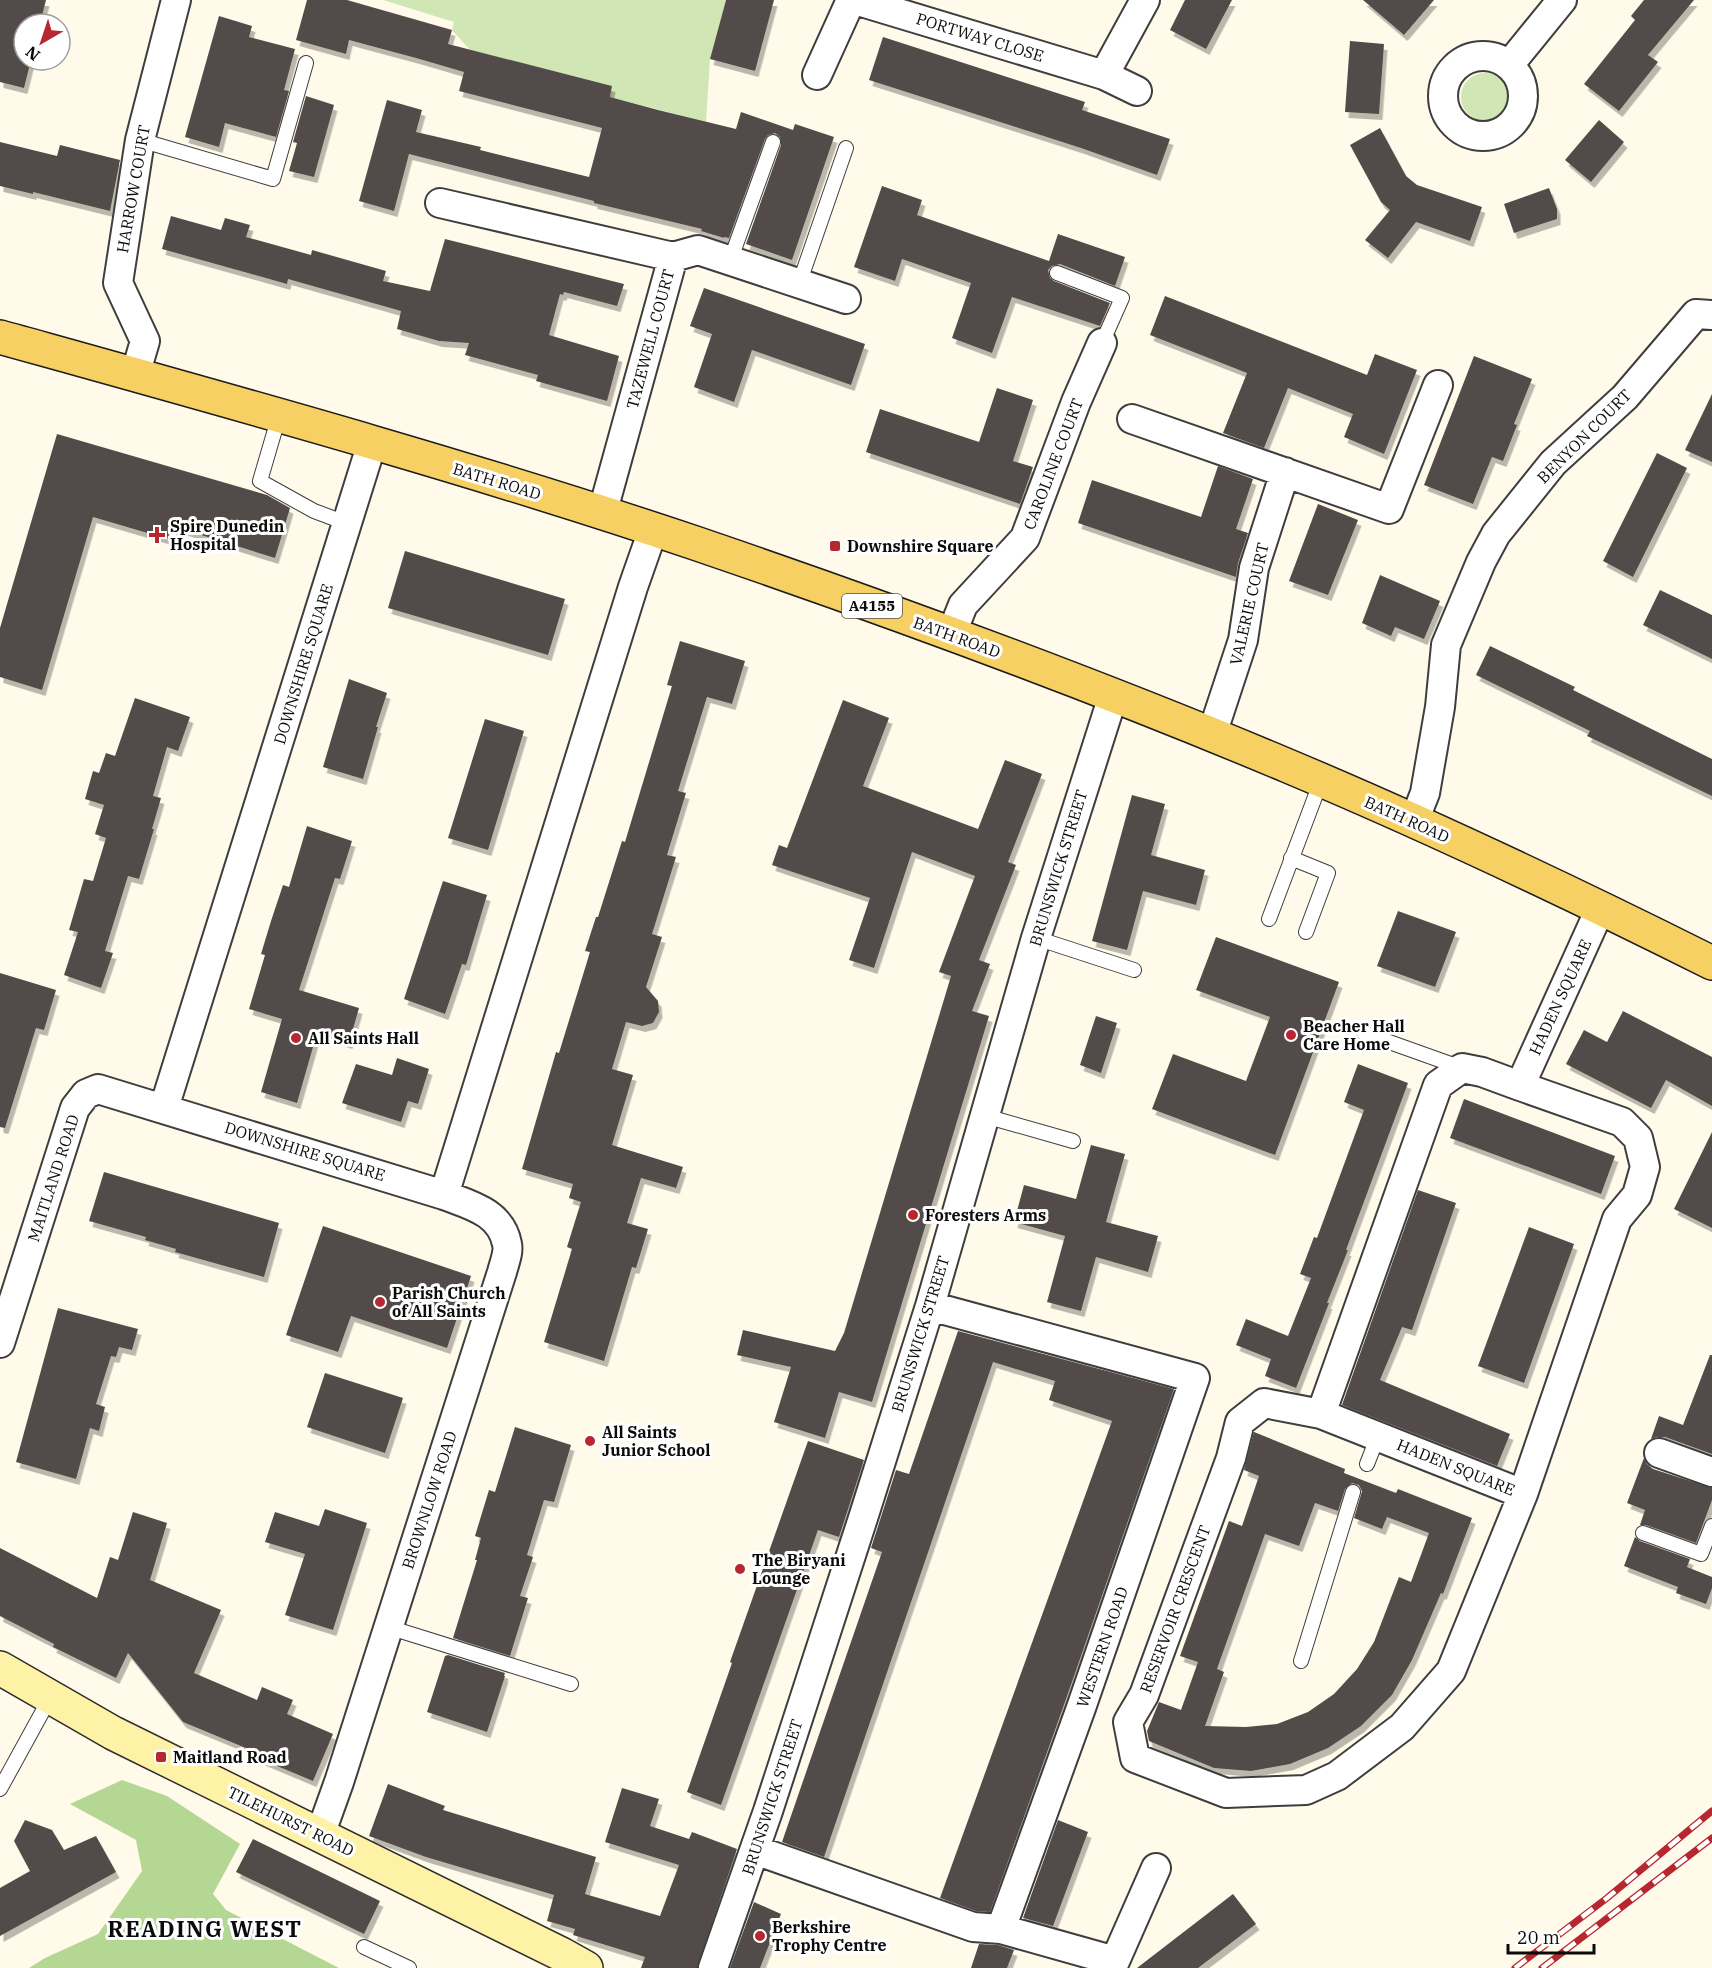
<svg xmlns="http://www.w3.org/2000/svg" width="1712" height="1968" font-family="'IBM Plex Serif',serif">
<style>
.green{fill:#d0e7b5}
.forest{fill:#b4d894}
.building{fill:#534c48;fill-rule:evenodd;filter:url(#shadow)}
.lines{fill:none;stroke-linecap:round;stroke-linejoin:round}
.lane-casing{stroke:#3e3e3e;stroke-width:16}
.street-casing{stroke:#3e3e3e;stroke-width:32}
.secondary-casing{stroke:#2d2d2d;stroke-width:36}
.primary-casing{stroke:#1c1c1c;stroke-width:36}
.lane{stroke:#fff;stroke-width:14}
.street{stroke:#fff;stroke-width:28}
.secondary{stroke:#fdf2a5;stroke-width:33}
.primary{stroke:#f6d062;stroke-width:33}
.rail-casing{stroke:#b72730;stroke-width:7}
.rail{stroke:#fff;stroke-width:4.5;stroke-dasharray:14;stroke-linecap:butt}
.poi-dot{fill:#b72730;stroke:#fff;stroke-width:2}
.labels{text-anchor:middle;stroke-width:6;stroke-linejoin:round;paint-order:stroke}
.shield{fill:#fff;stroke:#545454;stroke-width:1.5}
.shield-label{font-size:15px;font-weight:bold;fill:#0b0b0b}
.street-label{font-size:16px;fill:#0b0b0b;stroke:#fff}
.poi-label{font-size:16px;font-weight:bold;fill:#0b0b0b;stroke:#fff;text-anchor:start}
.district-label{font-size:22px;font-weight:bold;letter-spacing:1.5px;fill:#0b0b0b;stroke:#fff}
</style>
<defs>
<filter id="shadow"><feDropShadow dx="3.5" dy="6" stdDeviation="0" flood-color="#0004"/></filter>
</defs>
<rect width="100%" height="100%" fill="#fffae9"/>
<path class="green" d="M 383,0 L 726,0 L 710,59 L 706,122 L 610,97 L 612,86 L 470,50 L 452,30 L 454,22 Z
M1461 97a24 24 0 1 1 48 0a24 24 0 1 1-48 0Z"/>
<path class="forest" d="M 122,1780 L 167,1796 L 240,1844 L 213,1894 L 226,1910 L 339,1968 L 29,1968 L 45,1958 L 98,1934 L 142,1871 L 136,1840 L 70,1804 Z"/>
<path class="building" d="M 0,0 L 46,0 L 40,24 L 24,24 L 24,60 L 31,60 L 24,88 L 0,82 Z
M 307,0 L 347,0 L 452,30 L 448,44 L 612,86 L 610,97 L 658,110 L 736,129 L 741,112 L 793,130 L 795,124 L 834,137 L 792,260 L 746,244 L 781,145 L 780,137 L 775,133 L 768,135 L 765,139 L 729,238 L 724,237 L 724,238 L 701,231 L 702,229 L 594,203 L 594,201 L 409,154 L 394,211 L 359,201 L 387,100 L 422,110 L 416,132 L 481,147 L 480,150 L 589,177 L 602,128 L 459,91 L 464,72 L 416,58 L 349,40 L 346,54 L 296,40 Z
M 726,0 L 774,0 L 755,71 L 710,59 Z
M 1185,0 L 1232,0 L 1206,49 L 1170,30 Z
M 1363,0 L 1434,0 L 1404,35 Z
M 1644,0 L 1694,0 L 1648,55 L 1658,62 L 1619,111 L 1584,84 L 1635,20 L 1631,16 Z
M 219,16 L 252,26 L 249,37 L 295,49 L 284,90 L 289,91 L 276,137 L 225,123 L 219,147 L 185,137 Z
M 883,37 L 1085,102 L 1082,110 L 1170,139 L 1157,175 L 1081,148 L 869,80 Z
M 1350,41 L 1384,44 L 1379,114 L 1345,112 Z
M 306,96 L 334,105 L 314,177 L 289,171 L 297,143 L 293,142 Z
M 1599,120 L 1624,142 L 1591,182 L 1565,160 Z
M 1380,128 L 1406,176 L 1417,185 L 1482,207 L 1470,241 L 1416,222 L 1388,258 L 1365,240 L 1390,210 L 1381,202 L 1350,145 Z
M 0,142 L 57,156 L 60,145 L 120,160 L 110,211 L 33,192 L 33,194 L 0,186 Z
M 882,186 L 922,200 L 917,215 L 1049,261 L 1058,234 L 1125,257 L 1115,286 L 1060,264 L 1052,266 L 1048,270 L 1050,278 L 1054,281 L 1110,303 L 1100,326 L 1012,297 L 992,353 L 952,338 L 971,283 L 902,259 L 895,281 L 854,267 Z
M 1549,188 L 1557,209 L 1557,219 L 1514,233 L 1504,204 Z
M 171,216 L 221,230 L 225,218 L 250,225 L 246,237 L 311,255 L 312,250 L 386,271 L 383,281 L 430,291 L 445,239 L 624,284 L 617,306 L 564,292 L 563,295 L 560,294 L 549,335 L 619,356 L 607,401 L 536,381 L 538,375 L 465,355 L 469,343 L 439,341 L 397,329 L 401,311 L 288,279 L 287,284 L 162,249 Z
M 704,288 L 865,344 L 851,385 L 752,350 L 734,402 L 694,387 L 712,334 L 690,326 Z
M 1165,296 L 1367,375 L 1375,354 L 1417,370 L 1384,454 L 1344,437 L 1353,414 L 1288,388 L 1264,448 L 1223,433 L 1247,373 L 1150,335 Z
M 1474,356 L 1532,379 L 1514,424 L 1517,425 L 1503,461 L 1492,457 L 1473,504 L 1424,485 Z
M 997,388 L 1033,400 L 1013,461 L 1033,467 L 1020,504 L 866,452 L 880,409 L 979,442 Z
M 1712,394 L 1712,462 L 1685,450 Z
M 57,434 L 267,495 L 290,508 L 275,558 L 182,529 L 178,542 L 93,517 L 42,690 L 0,677 L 0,628 Z
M 1657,453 L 1687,468 L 1633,577 L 1603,561 Z
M 1218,466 L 1253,479 L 1236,529 L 1248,533 L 1238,563 L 1236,577 L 1078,523 L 1092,480 L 1201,517 Z
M 1318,504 L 1358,520 L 1328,595 L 1289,581 Z
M 405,551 L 565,599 L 548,655 L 388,608 Z
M 1380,575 L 1440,601 L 1424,639 L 1395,627 L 1391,636 L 1362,623 Z
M 1660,590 L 1712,615 L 1712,659 L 1643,625 Z
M 680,641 L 745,661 L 732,704 L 707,697 L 678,791 L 686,793 L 667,855 L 676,857 L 652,934 L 662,937 L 646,987 L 658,1001 L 659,1012 L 653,1023 L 642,1026 L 626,1022 L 612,1069 L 633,1075 L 612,1145 L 683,1167 L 676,1188 L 641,1178 L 627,1223 L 648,1229 L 636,1268 L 632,1267 L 604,1361 L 544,1342 L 572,1249 L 567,1247 L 581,1202 L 569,1198 L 573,1184 L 522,1169 L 556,1052 L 559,1053 L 590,952 L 585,951 L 596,917 L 598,917 L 622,841 L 625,842 L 650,759 L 672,686 L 667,685 Z
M 1490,646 L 1575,687 L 1573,690 L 1712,759 L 1712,796 L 1587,736 L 1590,731 L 1476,675 Z
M 349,679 L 387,693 L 376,727 L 378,727 L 363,779 L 323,767 Z
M 135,698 L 190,717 L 178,751 L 167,747 L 153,796 L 161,798 L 152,829 L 154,829 L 139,879 L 128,876 L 105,951 L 113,953 L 101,988 L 64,975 L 78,932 L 69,930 L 84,879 L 93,881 L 106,838 L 95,834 L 104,805 L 85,799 L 93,771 L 99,773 L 106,753 L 115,756 Z
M 843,700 L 889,718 L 863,786 L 978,829 L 1005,760 L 1042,774 L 1008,862 L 1016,865 L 979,960 L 990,964 L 972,1011 L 989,1016 L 872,1402 L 839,1392 L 825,1438 L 774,1422 L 791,1367 L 737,1355 L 743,1330 L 835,1351 L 844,1333 L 850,1313 L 951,976 L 939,972 L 975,876 L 912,852 L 874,968 L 849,960 L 870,898 L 772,865 L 779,845 L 787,848 Z
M 485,719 L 524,731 L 488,850 L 448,838 Z
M 1132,795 L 1165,804 L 1151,855 L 1205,870 L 1196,905 L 1143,891 L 1127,950 L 1092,941 Z
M 307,826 L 352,841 L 340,879 L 335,878 L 299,990 L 359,1008 L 349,1043 L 317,1033 L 297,1103 L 261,1092 L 282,1019 L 249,1009 L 265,955 L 261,954 L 271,921 L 283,885 L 289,887 Z
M 443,881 L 487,895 L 466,965 L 462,964 L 445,1014 L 404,999 Z
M 1398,911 L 1456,932 L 1435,987 L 1377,966 Z
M 1216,937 L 1339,982 L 1275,1155 L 1152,1109 L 1173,1054 L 1246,1081 L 1270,1017 L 1196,990 Z
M 0,973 L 56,990 L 44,1030 L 36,1028 L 5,1128 L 0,1127 Z
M 1623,1011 L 1712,1057 L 1712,1106 L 1666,1080 L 1651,1108 L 1566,1064 L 1584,1030 L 1607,1042 Z
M 1096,1016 L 1117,1023 L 1101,1073 L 1080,1065 Z
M 397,1058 L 429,1069 L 418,1104 L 408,1101 L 401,1122 L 342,1103 L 356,1064 L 392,1075 Z
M 1358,1064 L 1408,1083 L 1346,1250 L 1348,1250 L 1327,1303 L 1329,1303 L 1296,1388 L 1265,1376 L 1271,1359 L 1236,1345 L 1246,1319 L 1288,1336 L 1311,1278 L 1300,1274 L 1314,1237 L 1317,1238 L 1364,1110 L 1344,1102 Z
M 1464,1099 L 1615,1156 L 1601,1194 L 1450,1138 Z
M 1712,1132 L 1712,1228 L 1674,1209 Z
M 1091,1145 L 1125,1154 L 1106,1222 L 1158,1236 L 1148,1272 L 1096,1257 L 1081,1311 L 1047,1302 L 1065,1236 L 1014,1222 L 1024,1185 L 1076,1199 Z
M 104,1172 L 279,1223 L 264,1277 L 175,1252 L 176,1249 L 145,1240 L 146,1237 L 89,1221 Z
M 1418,1190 L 1456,1203 L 1412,1330 L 1402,1327 L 1380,1380 L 1510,1434 L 1497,1466 L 1342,1405 Z
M 323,1226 L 471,1276 L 447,1348 L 351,1316 L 338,1352 L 286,1335 Z
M 1529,1227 L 1574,1244 L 1524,1383 L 1478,1366 Z
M 58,1308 L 138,1329 L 132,1350 L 119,1347 L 116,1357 L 111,1356 L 96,1404 L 105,1407 L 99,1431 L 90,1428 L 76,1479 L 16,1462 Z
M 958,1331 L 1174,1389 L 1065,1702 L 990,1912 L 976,1911 L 940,1898 L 1112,1421 L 1049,1400 L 1055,1381 L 993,1362 L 824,1857 L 782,1842 L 882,1552 L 871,1548 L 896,1470 L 909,1474 Z
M 1710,1355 L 1712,1355 L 1712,1454 L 1665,1437 L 1657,1437 L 1651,1439 L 1659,1416 L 1683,1425 Z
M 325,1373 L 403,1398 L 385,1453 L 307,1427 Z
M 515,1427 L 571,1445 L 554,1502 L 544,1500 L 527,1555 L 533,1557 L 520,1596 L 528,1598 L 510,1656 L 453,1638 L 477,1560 L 475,1560 L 481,1538 L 475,1536 L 489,1490 L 495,1492 Z
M 1254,1432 L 1345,1469 L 1344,1473 L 1396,1493 L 1398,1489 L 1472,1518 L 1443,1594 L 1441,1593 L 1412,1660 L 1392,1695 L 1361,1726 L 1328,1748 L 1290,1764 L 1251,1771 L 1214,1768 L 1149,1741 L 1147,1731 L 1159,1702 L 1181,1710 L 1198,1662 L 1180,1656 L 1229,1521 L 1242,1526 L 1259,1476 L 1244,1470 ZM 1352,1483 L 1359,1485 L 1362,1491 L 1354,1518 L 1382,1529 L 1387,1517 L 1429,1533 L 1411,1582 L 1399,1577 L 1374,1642 L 1357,1669 L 1334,1694 L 1308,1712 L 1277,1724 L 1246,1727 L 1205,1726 L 1224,1672 L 1217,1669 L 1265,1534 L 1299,1546 L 1315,1503 L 1338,1511 L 1345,1489 Z
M 808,1441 L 864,1460 L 839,1537 L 818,1530 L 721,1805 L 687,1792 L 732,1663 L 730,1662 Z
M 1644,1458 L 1647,1464 L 1653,1469 L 1712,1488 L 1712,1500 L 1696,1543 L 1646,1525 L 1640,1525 L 1645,1510 L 1627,1503 Z
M 325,1509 L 367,1523 L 333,1630 L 285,1615 L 305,1554 L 265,1542 L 275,1512 L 319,1526 Z
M 133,1512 L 167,1523 L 150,1580 L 221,1610 L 194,1673 L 257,1700 L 262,1687 L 293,1700 L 287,1714 L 333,1734 L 313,1781 L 258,1758 L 260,1754 L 183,1722 L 128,1653 L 116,1678 L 53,1647 L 54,1644 L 0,1616 L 0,1548 L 97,1598 L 110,1557 L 118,1560 Z
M 1635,1537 L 1640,1541 L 1690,1559 L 1687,1567 L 1712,1577 L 1712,1588 L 1706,1604 L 1676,1593 L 1678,1587 L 1624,1566 Z
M 448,1655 L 505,1673 L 504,1676 L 505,1676 L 487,1732 L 427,1712 L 445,1656 Z
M 388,1784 L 445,1806 L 443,1810 L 596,1857 L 585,1894 L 660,1916 L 679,1865 L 605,1842 L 622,1788 L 659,1799 L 650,1826 L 689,1839 L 692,1832 L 737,1849 L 697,1968 L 641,1968 L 645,1957 L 573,1935 L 575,1929 L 547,1921 L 554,1895 L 426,1857 L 369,1836 Z
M 25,1820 L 52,1830 L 64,1850 L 96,1836 L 116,1872 L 0,1936 L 0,1888 L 30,1871 L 14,1841 Z
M 1058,1820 L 1088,1832 L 1053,1926 L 1023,1918 Z
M 253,1839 L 380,1901 L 364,1934 L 236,1872 Z
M 1233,1894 L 1256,1924 L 1198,1968 L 1137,1968 Z
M 754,1902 L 781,1914 L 760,1968 L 730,1968 Z
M 979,1944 L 998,1945 L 1014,1950 L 1007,1968 L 971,1968 Z"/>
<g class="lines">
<defs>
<path id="lane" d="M 140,140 L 273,179 L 306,63
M 730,261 L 773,142
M 1057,273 L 1122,298 L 1102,343
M 799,284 L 846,148
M 279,416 L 260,481 L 314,511 L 346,523
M 1291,858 L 1328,873 L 1306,932
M 1269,919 L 1321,781
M 1036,938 L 1134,970
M 1364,1033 L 1462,1068
M 985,1116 L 1073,1141
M 1367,1464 L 1378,1436
M 1643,1533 L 1701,1554 L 1712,1526
M 388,1627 L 571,1684
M 1301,1661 L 1353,1492
M 0,1789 L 50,1698
M 364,1947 L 409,1968"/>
<path id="street" d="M 855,0 L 1104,75 L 1137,91
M1443 96a40 40 0 1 1 80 0a40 40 0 1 1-80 0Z
M 1509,65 L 1562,0
M 817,75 L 851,0
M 1104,75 L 1145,0
M 440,203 L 673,257 L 698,250 L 846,299
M 135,375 L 145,341 L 118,283 L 140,140 L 176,0
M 1132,419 L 1389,509 L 1438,385
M 602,514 L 673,257
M 951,635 L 963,605 L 1025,538 L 1076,402 L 1102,343
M 1210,734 L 1217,719 L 1243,640 L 1254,568 L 1285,472
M 1414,821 L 1425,793 L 1440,707 L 1446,645 L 1481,562 L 1496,534 L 1553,463 L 1625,397 L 1696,314 L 1712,315
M 1520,1086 L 1482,1072 L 1462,1068 L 1438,1085 L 1321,1414 L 1523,1494 L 1617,1219 L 1637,1195 L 1645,1167 L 1638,1138 L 1622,1122 L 1520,1086 L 1601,907
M 164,1108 L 372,443
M 444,1195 L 633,587 L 653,530
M 0,1343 L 75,1108 L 86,1094 L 98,1089 L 444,1195 C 470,1205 501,1212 507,1244 C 509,1252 504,1264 502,1272 L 339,1782 L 320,1835
M 1321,1414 L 1264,1403 L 1240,1422 L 1231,1458 L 1144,1695 L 1128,1722 L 1135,1758 L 1226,1793 L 1306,1790 L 1337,1776 L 1402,1727 L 1451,1671 L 1523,1494
M 1659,1453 L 1712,1472
M 755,1850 L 973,1927 L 1001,1929 L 1081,1708 L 1195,1378 L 930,1306
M 1001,1929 L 1115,1961 L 1156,1868
M 713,1968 L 768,1811 L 864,1515 L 930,1306 L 1036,938 L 1113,696"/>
<path id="secondary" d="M 0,1668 L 113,1733 L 561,1954 L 586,1968"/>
<path id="primary" d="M 0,337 C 233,402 466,466 695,543 C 894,611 1093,684 1288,766 C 1431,826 1572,893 1712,963"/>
</defs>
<use href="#lane" class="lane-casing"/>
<use href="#street" class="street-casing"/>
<use href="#secondary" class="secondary-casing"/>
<use href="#primary" class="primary-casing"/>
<use href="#lane" class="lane"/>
<use href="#street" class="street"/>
<use href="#secondary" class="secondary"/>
<use href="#primary" class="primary"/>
<defs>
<path id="rail" d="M 1515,1968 L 1607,1898 L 1712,1811
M 1542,1968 L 1712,1838"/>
</defs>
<use href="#rail" class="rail-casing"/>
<use href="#rail" class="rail"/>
</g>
<g class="poi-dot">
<path d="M154 526h6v6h6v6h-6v6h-6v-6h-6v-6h6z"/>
<rect x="829" y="540" width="12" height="12" rx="3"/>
<circle cx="1291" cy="1035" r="6"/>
<circle cx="296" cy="1038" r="6"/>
<circle cx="913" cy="1215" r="6"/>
<circle cx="380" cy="1302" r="6"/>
<circle cx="590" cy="1441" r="6"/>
<circle cx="740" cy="1569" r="6"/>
<rect x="155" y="1751" width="12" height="12" rx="3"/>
<circle cx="760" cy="1936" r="6"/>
</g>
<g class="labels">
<rect class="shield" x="842" y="594" width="60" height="24" rx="4.5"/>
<g class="shield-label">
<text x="872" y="611">A4155</text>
</g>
<g class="street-label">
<text transform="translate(980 37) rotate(17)" y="6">PORTWAY CLOSE</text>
<text transform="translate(133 189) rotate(-80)" y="6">HARROW COURT</text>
<text transform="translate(650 339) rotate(-75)" y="6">TAZEWELL COURT</text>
<text transform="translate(1584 436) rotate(-45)" y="6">BENYON COURT</text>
<text transform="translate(1053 464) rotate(-69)" y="6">CAROLINE COURT</text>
<text transform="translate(497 481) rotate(17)" y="6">BATH ROAD</text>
<text transform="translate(1249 604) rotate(-77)" y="6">VALERIE COURT</text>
<text transform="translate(957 637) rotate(20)" y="6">BATH ROAD</text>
<text transform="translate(303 664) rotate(-73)" y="6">DOWNSHIRE SQUARE</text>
<text transform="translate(1407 819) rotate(24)" y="6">BATH ROAD</text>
<text transform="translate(1058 868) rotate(-73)" y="6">BRUNSWICK STREET</text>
<text transform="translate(1560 997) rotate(-65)" y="6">HADEN SQUARE</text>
<text transform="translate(305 1151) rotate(17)" y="6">DOWNSHIRE SQUARE</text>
<text transform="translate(53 1178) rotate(-72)" y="6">MAITLAND ROAD</text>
<text transform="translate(920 1334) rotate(-73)" y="6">BRUNSWICK STREET</text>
<text transform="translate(1456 1467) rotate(22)" y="6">HADEN SQUARE</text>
<text transform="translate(429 1500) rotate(-72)" y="6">BROWNLOW ROAD</text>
<text transform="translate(1175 1609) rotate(-70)" y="6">RESERVOIR CRESCENT</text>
<text transform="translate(1102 1647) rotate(-71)" y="6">WESTERN ROAD</text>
<text transform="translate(772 1797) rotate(-72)" y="6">BRUNSWICK STREET</text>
<text transform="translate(291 1821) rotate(26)" y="6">TILEHURST ROAD</text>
</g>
<g class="poi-label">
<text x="170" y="532">Spire Dunedin<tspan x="170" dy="18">Hospital</tspan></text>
<text x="847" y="552">Downshire Square</text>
<text x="1303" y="1032">Beacher Hall<tspan x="1303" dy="18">Care Home</tspan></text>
<text x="308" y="1044">All Saints Hall</text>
<text x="925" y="1221">Foresters Arms</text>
<text x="392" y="1299">Parish Church<tspan x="392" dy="18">of All Saints</tspan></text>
<text x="602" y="1438">All Saints<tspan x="602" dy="18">Junior School</tspan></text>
<text x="752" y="1566">The Biryani<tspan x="752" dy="18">Lounge</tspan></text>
<text x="173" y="1763">Maitland Road</text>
<text x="772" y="1933">Berkshire<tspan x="772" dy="18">Trophy Centre</tspan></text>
</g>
<g class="district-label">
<text x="205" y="1937">READING WEST</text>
</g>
</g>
<g transform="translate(42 42) rotate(219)"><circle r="28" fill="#ffffff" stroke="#9d9d9d" stroke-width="1.5"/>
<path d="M0-4.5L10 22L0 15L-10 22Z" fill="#b72730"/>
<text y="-9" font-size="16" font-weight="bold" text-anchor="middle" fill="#0b0b0b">N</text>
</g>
<path d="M1508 1944v9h86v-9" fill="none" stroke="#0b0b0b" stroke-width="3"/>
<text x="1517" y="1944" font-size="18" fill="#0b0b0b" stroke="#ffffff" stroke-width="4.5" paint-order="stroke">20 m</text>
</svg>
